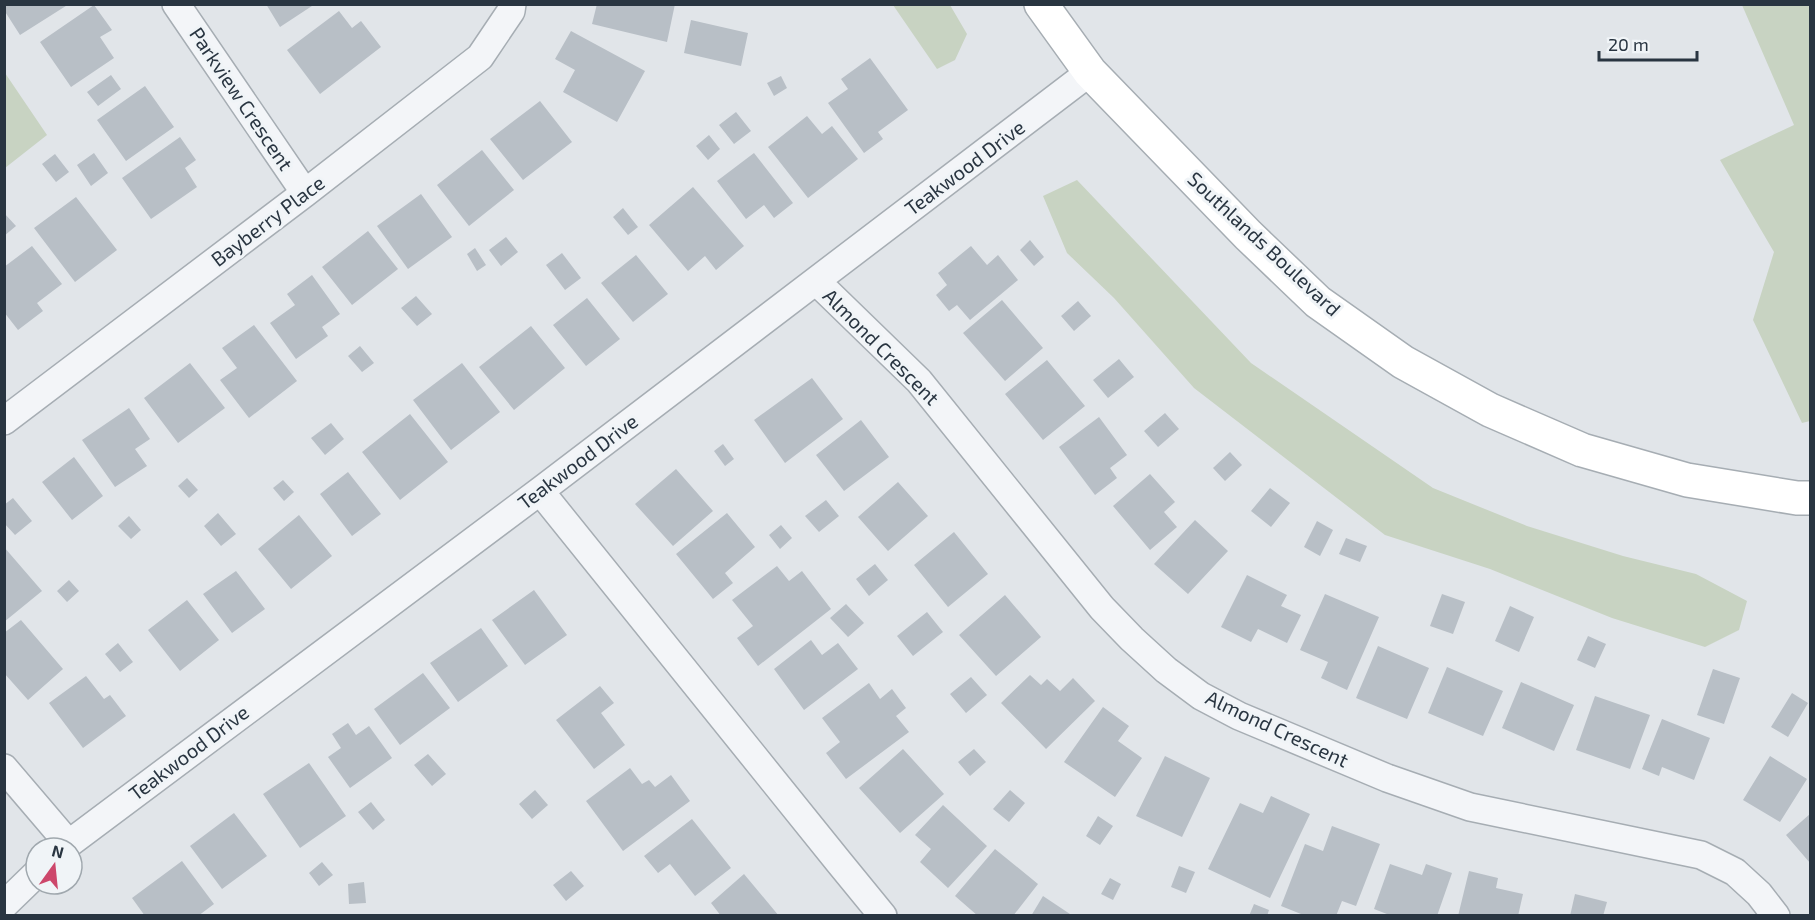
<svg xmlns="http://www.w3.org/2000/svg" width="1815" height="920" font-family="'Exo 2',sans-serif">
<style>
.green{fill:#c8d3c2}
.building{fill:#b8bfc6}
.lines{fill:none;stroke-linecap:round;stroke-linejoin:round}
.street-casing{stroke:#a6adb3;stroke-width:30}
.secondary-casing{stroke:#a6adb3;stroke-width:36}
.street{stroke:#f3f5f8;stroke-width:27}
.secondary{stroke:#fff;stroke-width:33}
.labels{text-anchor:middle;stroke-width:6;stroke-linejoin:round;paint-order:stroke}
.street-label{font-size:20px;fill:#293541;stroke:#f0f4f7}
</style>
<rect width="100%" height="100%" fill="#e1e5e9"/>
<path class="green" d="M 893,5 L 950,5 L 967,34 L 955,60 L 937,69 Z
M 1742,5 L 1810,5 L 1810,421 L 1802,423 L 1753,320 L 1774,252 L 1720,160 L 1794,125 Z
M 5,73 L 47,135 L 5,168 L 4,168 Z
M 1077,180 L 1251,363 L 1433,488 L 1527,526 L 1623,556 L 1696,574 L 1747,601 L 1739,630 L 1705,647 L 1612,618 L 1490,569 L 1385,535 L 1194,388 L 1114,298 L 1067,253 L 1043,196 Z"/>
<path class="building" d="M 4,4 L 69,4 L 20,35 L 4,10 Z
M 266,4 L 315,4 L 280,27 Z
M 597,4 L 675,4 L 667,42 L 592,24 Z
M 94,5 L 112,30 L 100,37 L 114,58 L 71,87 L 40,42 Z
M 339,11 L 352,28 L 361,21 L 381,47 L 320,94 L 287,50 Z
M 691,20 L 748,33 L 741,66 L 684,53 Z
M 571,31 L 645,71 L 617,122 L 563,92 L 575,70 L 555,59 Z
M 870,58 L 908,110 L 878,132 L 883,139 L 864,153 L 828,103 L 848,89 L 841,79 Z
M 111,75 L 121,89 L 98,106 L 87,92 Z
M 781,76 L 787,88 L 774,96 L 767,83 Z
M 145,86 L 174,127 L 126,161 L 97,120 Z
M 540,101 L 572,142 L 523,180 L 490,139 Z
M 736,112 L 751,131 L 734,144 L 719,125 Z
M 807,116 L 822,134 L 832,126 L 858,159 L 808,198 L 768,147 Z
M 709,135 L 720,149 L 708,160 L 696,146 Z
M 180,137 L 196,160 L 185,168 L 197,187 L 151,219 L 122,178 Z
M 482,150 L 514,190 L 469,226 L 437,185 Z
M 94,153 L 108,173 L 91,186 L 77,165 Z
M 754,153 L 793,203 L 774,218 L 764,205 L 746,219 L 717,181 Z
M 55,154 L 69,172 L 56,182 L 42,164 Z
M 693,187 L 744,246 L 716,270 L 705,256 L 688,271 L 649,225 Z
M 421,194 L 452,237 L 408,269 L 377,226 Z
M 76,197 L 117,250 L 75,282 L 34,228 Z
M 623,208 L 638,227 L 628,235 L 613,217 Z
M 4,213 L 16,226 L 4,236 Z
M 368,231 L 398,269 L 352,305 L 322,267 Z
M 506,237 L 518,252 L 501,266 L 489,250 Z
M 1030,240 L 1044,257 L 1034,266 L 1020,250 Z
M 32,246 L 62,284 L 37,303 L 43,311 L 18,330 L 4,312 L 4,267 Z
M 971,246 L 987,265 L 998,255 L 1018,280 L 970,320 L 957,305 L 949,311 L 936,295 L 947,285 L 938,273 Z
M 475,248 L 486,265 L 477,271 L 467,254 Z
M 562,253 L 581,278 L 565,290 L 546,265 Z
M 636,255 L 668,294 L 633,322 L 601,283 Z
M 312,275 L 340,314 L 322,327 L 328,336 L 296,359 L 270,323 L 295,305 L 287,294 Z
M 416,296 L 432,314 L 417,326 L 401,308 Z
M 587,298 L 620,339 L 586,366 L 553,325 Z
M 1002,300 L 1043,348 L 1005,381 L 963,333 Z
M 1078,301 L 1091,316 L 1074,331 L 1061,316 Z
M 254,325 L 297,381 L 249,418 L 220,380 L 237,368 L 222,348 Z
M 531,326 L 565,368 L 514,410 L 479,367 Z
M 360,346 L 374,363 L 362,372 L 348,356 Z
M 1119,359 L 1134,377 L 1108,398 L 1093,380 Z
M 1047,360 L 1085,406 L 1043,440 L 1005,394 Z
M 190,363 L 225,408 L 178,443 L 144,398 Z
M 462,363 L 500,412 L 451,450 L 413,400 Z
M 812,378 L 843,419 L 785,463 L 754,420 Z
M 129,408 L 150,439 L 135,449 L 147,466 L 115,487 L 82,440 Z
M 1165,413 L 1179,429 L 1158,447 L 1144,431 Z
M 410,414 L 448,462 L 400,500 L 362,452 Z
M 1099,417 L 1127,455 L 1110,468 L 1117,478 L 1095,495 L 1059,447 Z
M 861,420 L 889,457 L 844,491 L 816,455 Z
M 331,423 L 344,439 L 325,455 L 311,438 Z
M 723,444 L 734,459 L 725,466 L 714,451 Z
M 1230,452 L 1242,465 L 1225,481 L 1213,468 Z
M 74,457 L 103,496 L 72,520 L 42,482 Z
M 676,469 L 713,511 L 673,546 L 635,504 Z
M 348,472 L 381,514 L 352,536 L 320,494 Z
M 1150,474 L 1175,502 L 1164,512 L 1177,527 L 1150,550 L 1113,506 Z
M 187,478 L 198,490 L 189,498 L 178,486 Z
M 283,480 L 294,492 L 284,501 L 273,488 Z
M 898,482 L 928,516 L 888,551 L 858,517 Z
M 1270,488 L 1290,503 L 1271,527 L 1251,511 Z
M 13,498 L 32,521 L 15,535 L 4,523 L 4,505 Z
M 826,500 L 839,516 L 819,532 L 805,516 Z
M 218,513 L 236,534 L 221,546 L 204,526 Z
M 727,513 L 755,547 L 725,573 L 733,583 L 713,599 L 676,554 Z
M 299,515 L 332,556 L 291,589 L 258,549 Z
M 129,516 L 141,530 L 131,539 L 118,526 Z
M 1195,520 L 1228,551 L 1188,594 L 1154,564 Z
M 1317,521 L 1333,530 L 1320,556 L 1304,547 Z
M 781,525 L 792,538 L 780,549 L 769,535 Z
M 954,532 L 988,574 L 948,607 L 914,565 Z
M 1346,538 L 1367,546 L 1360,562 L 1339,554 Z
M 4,547 L 42,591 L 4,622 Z
M 875,564 L 888,580 L 869,596 L 856,579 Z
M 777,566 L 789,581 L 802,571 L 831,609 L 758,666 L 737,638 L 753,626 L 732,600 Z
M 236,571 L 265,609 L 232,633 L 203,594 Z
M 1247,575 L 1287,595 L 1281,606 L 1301,615 L 1287,643 L 1258,629 L 1251,642 L 1221,627 Z
M 69,580 L 79,591 L 67,602 L 57,591 Z
M 534,590 L 567,635 L 525,665 L 492,620 Z
M 1325,594 L 1379,617 L 1347,690 L 1321,678 L 1328,662 L 1300,650 Z
M 1442,594 L 1465,602 L 1453,634 L 1430,626 Z
M 1005,595 L 1041,637 L 996,676 L 959,635 Z
M 187,600 L 219,640 L 180,671 L 148,630 Z
M 846,604 L 864,623 L 848,637 L 830,618 Z
M 1510,606 L 1534,617 L 1519,652 L 1495,641 Z
M 927,612 L 943,632 L 913,656 L 897,636 Z
M 21,620 L 63,669 L 28,700 L 4,673 L 4,633 Z
M 481,628 L 508,666 L 458,702 L 430,663 Z
M 1588,636 L 1606,644 L 1595,668 L 1577,660 Z
M 811,640 L 822,655 L 838,643 L 858,669 L 804,710 L 774,669 Z
M 118,643 L 133,662 L 120,672 L 105,654 Z
M 1378,646 L 1429,668 L 1407,719 L 1356,698 Z
M 1447,667 L 1503,691 L 1483,736 L 1428,713 Z
M 1713,669 L 1740,678 L 1724,724 L 1697,715 Z
M 423,673 L 450,708 L 400,745 L 374,709 Z
M 1030,675 L 1041,685 L 1047,679 L 1060,691 L 1073,678 L 1095,701 L 1046,749 L 1001,703 Z
M 86,676 L 104,699 L 110,695 L 126,716 L 83,748 L 49,703 Z
M 971,677 L 987,695 L 966,713 L 950,694 Z
M 1521,682 L 1574,705 L 1554,751 L 1502,728 Z
M 869,683 L 880,699 L 892,689 L 906,708 L 896,716 L 909,732 L 846,779 L 826,753 L 840,742 L 822,718 Z
M 600,686 L 614,703 L 601,713 L 625,745 L 594,769 L 556,720 Z
M 1792,693 L 1808,703 L 1788,737 L 1771,727 Z
M 1595,696 L 1650,715 L 1630,769 L 1576,750 Z
M 1103,707 L 1129,726 L 1118,741 L 1142,758 L 1115,797 L 1064,762 Z
M 1662,719 L 1710,738 L 1694,780 L 1662,767 L 1659,776 L 1642,769 Z
M 348,723 L 356,735 L 369,726 L 392,758 L 350,788 L 328,757 L 341,748 L 332,734 Z
M 903,749 L 944,794 L 900,833 L 859,788 Z
M 974,749 L 986,762 L 970,776 L 958,762 Z
M 428,754 L 446,774 L 432,786 L 414,765 Z
M 1165,756 L 1210,778 L 1182,837 L 1136,816 Z
M 1770,756 L 1807,779 L 1780,822 L 1743,800 Z
M 309,763 L 346,816 L 300,848 L 263,794 Z
M 630,768 L 642,784 L 649,780 L 655,787 L 671,775 L 690,801 L 623,851 L 586,801 Z
M 535,790 L 548,805 L 532,819 L 519,804 Z
M 1010,790 L 1025,803 L 1009,822 L 993,809 Z
M 1271,796 L 1310,814 L 1270,898 L 1208,869 L 1240,803 L 1263,813 Z
M 371,802 L 385,820 L 373,830 L 358,812 Z
M 943,805 L 987,846 L 948,888 L 920,862 L 931,849 L 915,835 Z
M 234,813 L 267,856 L 222,889 L 190,846 Z
M 1810,814 L 1810,863 L 1786,835 Z
M 1098,816 L 1113,826 L 1100,845 L 1086,836 Z
M 692,819 L 731,868 L 695,896 L 670,864 L 658,873 L 644,856 Z
M 1332,826 L 1380,844 L 1356,906 L 1342,901 L 1336,916 L 1306,916 L 1281,906 L 1305,844 L 1323,851 Z
M 995,849 L 1038,884 L 1013,916 L 978,916 L 955,896 Z
M 182,861 L 214,904 L 198,916 L 172,916 L 170,914 L 168,916 L 145,916 L 132,898 Z
M 322,862 L 333,875 L 319,886 L 309,873 Z
M 1390,864 L 1422,875 L 1426,864 L 1452,873 L 1437,916 L 1392,916 L 1374,909 Z
M 1179,866 L 1195,872 L 1186,893 L 1171,887 Z
M 571,871 L 584,886 L 566,901 L 553,885 Z
M 1469,871 L 1498,878 L 1496,888 L 1523,894 L 1518,916 L 1458,916 Z
M 744,874 L 779,916 L 721,916 L 711,903 Z
M 1110,878 L 1121,884 L 1113,900 L 1101,894 Z
M 364,882 L 366,903 L 349,904 L 348,884 Z
M 1575,894 L 1607,902 L 1603,916 L 1570,916 Z
M 1043,896 L 1073,916 L 1031,916 Z
M 1254,904 L 1269,910 L 1267,916 L 1249,916 Z"/>
<g class="lines">
<defs>
<path id="street" d="M 176,4 L 305,193
M 816,281 L 919,381 L 1102,608 L 1132,639 L 1166,670 L 1201,696 L 1239,716 L 1387,778 L 1470,807 L 1701,855 L 1735,872 L 1759,894 L 1776,916
M 4,421 L 305,193 L 480,57 L 511,11 L 512,4
M 540,491 L 838,861 L 883,916
M 4,768 L 68,843
M 63,848 L 540,491 L 1090,72
M 4,905 L 36,874"/>
<path id="secondary" d="M 1041,4 L 1090,72 L 1248,235 L 1318,302 L 1403,362 L 1490,410 L 1582,450 L 1687,480 L 1797,498 L 1810,498"/>
</defs>
<use href="#street" class="street-casing"/>
<use href="#secondary" class="secondary-casing"/>
<use href="#street" class="street"/>
<use href="#secondary" class="secondary"/>
</g>
<g class="labels">
<g class="street-label">
<text transform="translate(241 99) rotate(56)" y="7">Parkview Crescent</text>
<text transform="translate(965 168) rotate(-37)" y="7">Teakwood Drive</text>
<text transform="translate(268 221) rotate(-37)" y="7">Bayberry Place</text>
<text transform="translate(1264 244) rotate(43)" y="7">Southlands Boulevard</text>
<text transform="translate(881 347) rotate(45)" y="7">Almond Crescent</text>
<text transform="translate(578 462) rotate(-37)" y="7">Teakwood Drive</text>
<text transform="translate(1277 729) rotate(25)" y="7">Almond Crescent</text>
<text transform="translate(189 753) rotate(-37)" y="7">Teakwood Drive</text>
</g>
</g>
<rect width="1815" height="920" fill="none" stroke="#293541" stroke-width="12"/>
<g transform="translate(54 866) rotate(15)"><circle r="28" fill="#f0f4f7" stroke="#a0a8ae" stroke-width="1.5"/>
<path d="M0-4.5L10 22L0 15L-10 22Z" fill="#cd476b"/>
<text y="-9" font-size="16" font-weight="bold" text-anchor="middle" fill="#293541">N</text>
</g>
<path d="M1599 51v9h98v-9" fill="none" stroke="#293541" stroke-width="3"/>
<text x="1608" y="51" font-size="18" fill="#293541" stroke="#f0f4f7" stroke-width="4.5" paint-order="stroke">20 m</text>
</svg>
